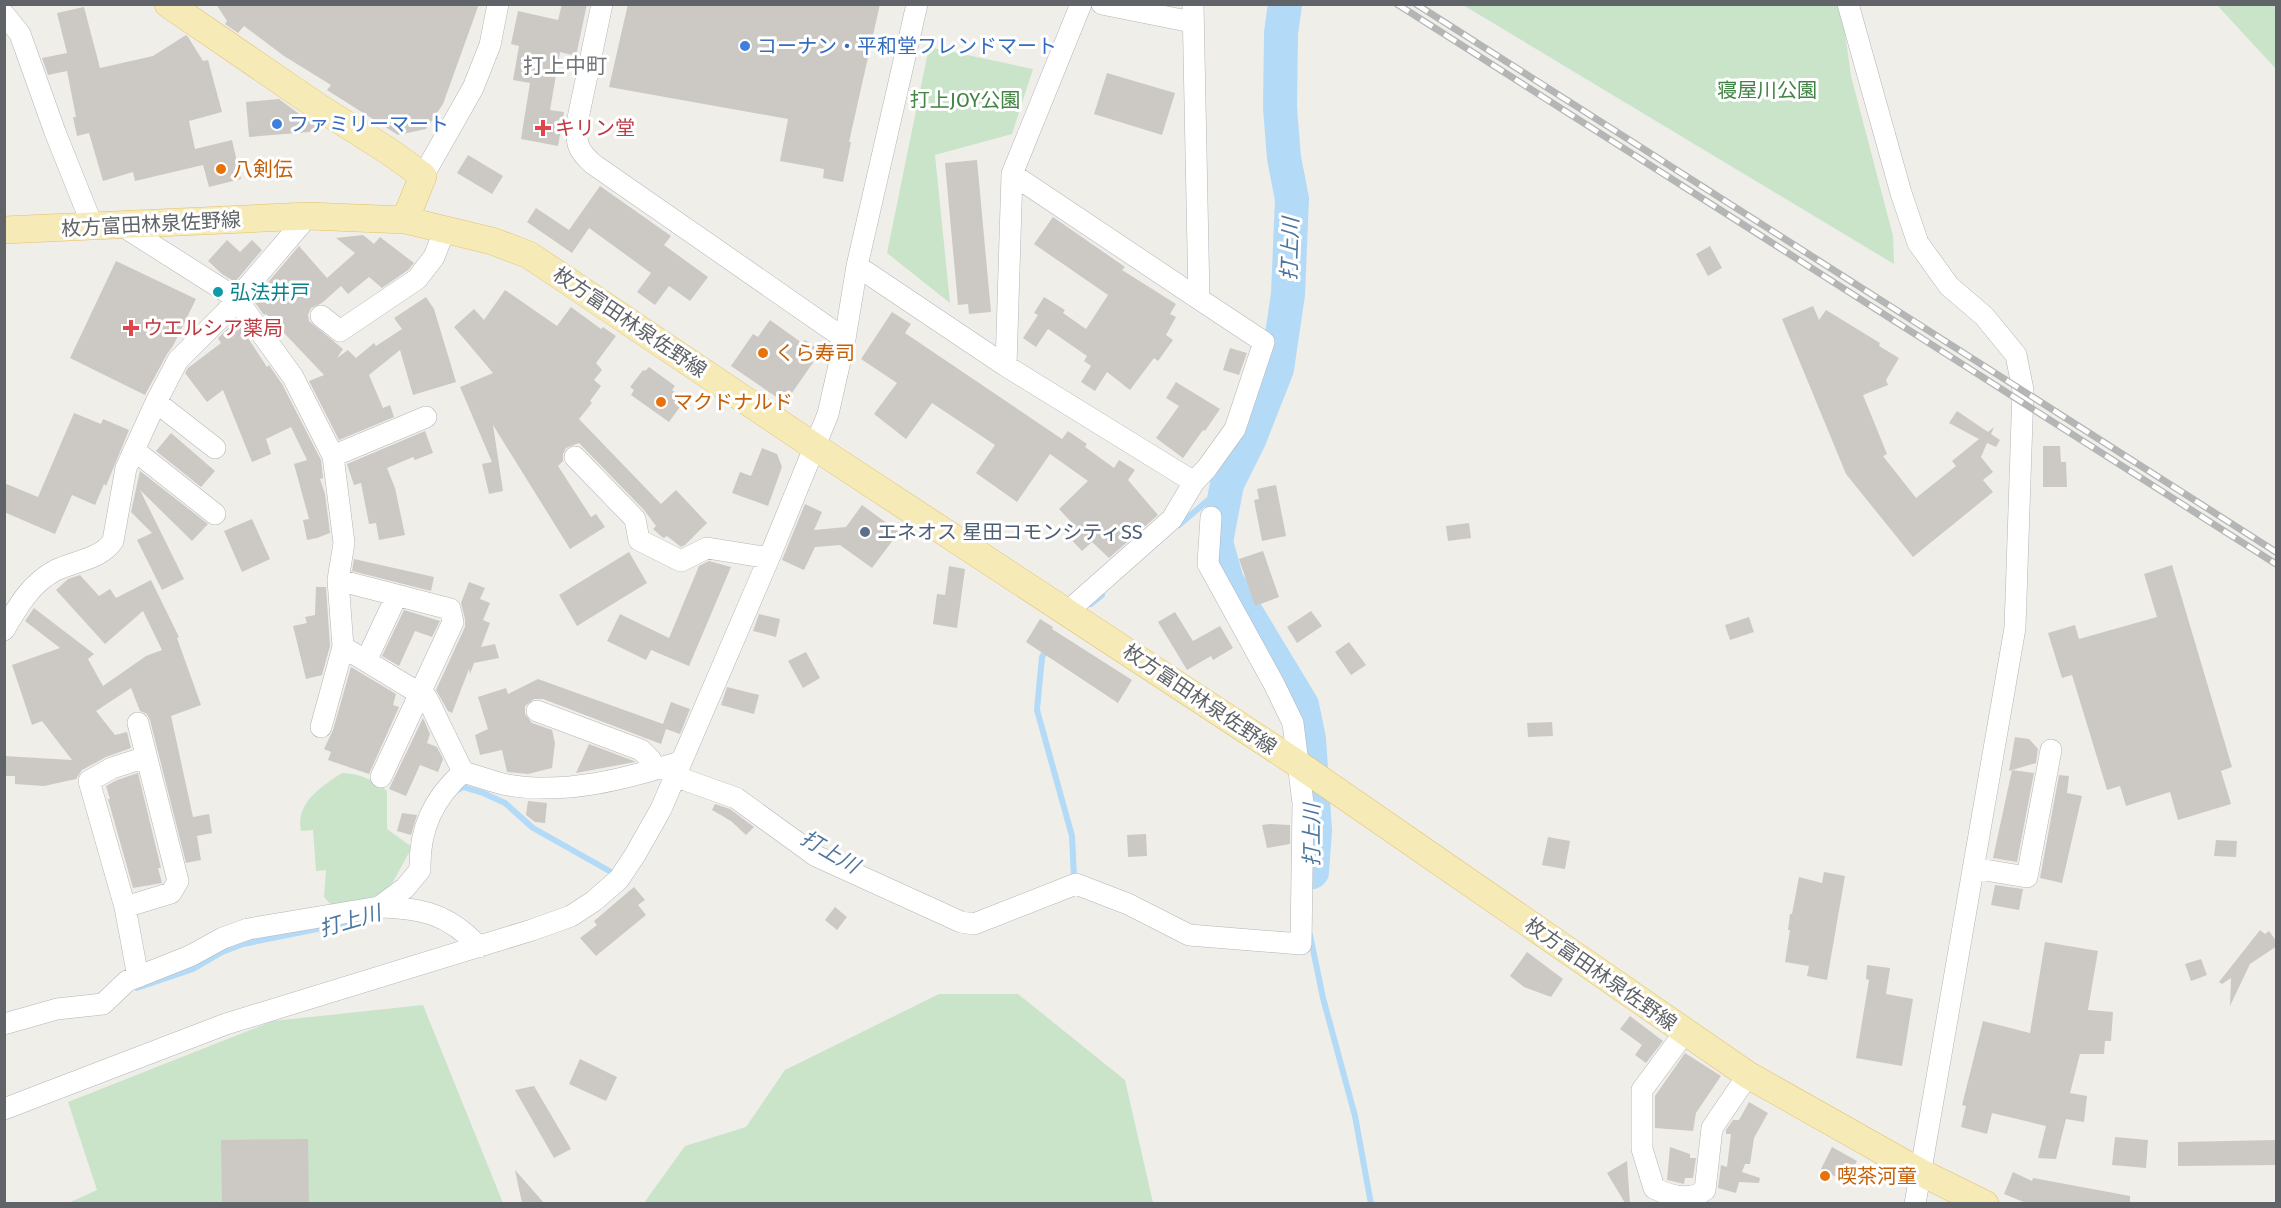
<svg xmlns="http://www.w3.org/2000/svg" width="2281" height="1208" font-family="'Fira Sans','Noto Sans JP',sans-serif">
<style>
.green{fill:#c9e4c9}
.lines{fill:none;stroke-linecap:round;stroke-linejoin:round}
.stream{stroke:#b3daf6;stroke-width:6}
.river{stroke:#b3daf6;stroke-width:34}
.building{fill:#ccc9c5}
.minor-casing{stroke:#b3b5b9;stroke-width:22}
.major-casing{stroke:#e2c06f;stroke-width:28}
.minor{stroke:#fff;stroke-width:21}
.major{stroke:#f6ebb7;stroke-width:27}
.rail-casing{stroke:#b4b5b5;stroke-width:7}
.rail{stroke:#fff;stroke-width:4.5;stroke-dasharray:14;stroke-linecap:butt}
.shop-dot{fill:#3f7fe0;stroke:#fff;stroke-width:2}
.health-dot{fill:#e0444e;stroke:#fff;stroke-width:2}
.food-dot{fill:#e8710a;stroke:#fff;stroke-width:2}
.culture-dot{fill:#0f9aa8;stroke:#fff;stroke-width:2}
.service-dot{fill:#5c6f8a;stroke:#fff;stroke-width:2}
.labels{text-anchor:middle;stroke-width:6;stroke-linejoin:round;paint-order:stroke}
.shop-label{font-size:20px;fill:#366cbe;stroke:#fff;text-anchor:start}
.park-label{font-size:20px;fill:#418443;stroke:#fff}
.health-label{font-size:20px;fill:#be3a42;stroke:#fff;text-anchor:start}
.food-label{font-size:20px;fill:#c56008;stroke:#fff;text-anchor:start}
.street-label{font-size:20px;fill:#606367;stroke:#fff}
.culture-label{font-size:20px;fill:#0d838f;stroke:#fff;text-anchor:start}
.service-label{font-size:20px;fill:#4e5e75;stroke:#fff;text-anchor:start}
.neighbourhood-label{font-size:21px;fill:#717579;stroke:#fff}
.water-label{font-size:21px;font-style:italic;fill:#4c769f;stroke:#fff}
</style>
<rect width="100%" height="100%" fill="#f0eee9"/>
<path class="green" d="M 1463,5 L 1841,5 L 1851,76 L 1893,236 L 1894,264 Z
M 2217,5 L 2276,5 L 2276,69 Z
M 929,47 L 1033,69 L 1012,134 L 935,155 L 950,303 L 887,253 Z
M 342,773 C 361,774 372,779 387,791 L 387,829 L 412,847 L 393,882 L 380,895 L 333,907 L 324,897 L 326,870 L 316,871 L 313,830 L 301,831 C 295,803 322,786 342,773 Z
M 939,994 L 1018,994 L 1125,1080 L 1153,1203 L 644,1203 L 685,1146 L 746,1127 L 785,1070 Z
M 423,1005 L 503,1203 L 66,1204 L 97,1190 L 68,1102 L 273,1021 Z"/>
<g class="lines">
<path class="stream" d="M 1179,525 L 1227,484
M 1091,604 L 1102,595
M 1048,648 L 1042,657 L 1037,710 L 1072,836 L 1074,877 L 1070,878
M 456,791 L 463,787 L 483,793 L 505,803 L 533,828 L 613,873
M 1310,935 L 1323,998 L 1355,1116 L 1371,1204
M 137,988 L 193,969 L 222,952 L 243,944 L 347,923"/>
<path class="river" d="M 1285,4 L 1281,33 L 1280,108 L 1284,158 L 1292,199 L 1288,294 L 1277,369 L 1249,440 L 1227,484 L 1216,542 L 1227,581 L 1302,705 L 1309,739 L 1315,830 L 1312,872"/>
</g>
<path class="building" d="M 216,4 L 479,4 L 443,104 L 426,129 L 398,135 L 327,90 L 331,85 L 284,56 L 244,26 L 238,33 L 225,24 L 227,21 Z
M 562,4 L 587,4 L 576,56 L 560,52 L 550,110 L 564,112 L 558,146 L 521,139 L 530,83 L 513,80 L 519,46 L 511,44 L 518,11 L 558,20 Z
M 628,4 L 880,4 L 849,142 L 851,142 L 843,182 L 823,178 L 824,169 L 780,161 L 788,119 L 609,87 Z
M 84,7 L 100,68 L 153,56 L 186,35 L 188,37 L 203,61 L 208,60 L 222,112 L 189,121 L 195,149 L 232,140 L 241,179 L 209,187 L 203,165 L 135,181 L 133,172 L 103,181 L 89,133 L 77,136 L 73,117 L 76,117 L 67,71 L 48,75 L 42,58 L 67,53 L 57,13 Z
M 1107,73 L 1175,93 L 1162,135 L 1094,114 Z
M 279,99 L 322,131 L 249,137 L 246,102 Z
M 468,155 L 503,176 L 492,194 L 457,173 Z
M 977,160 L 991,312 L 969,314 L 968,304 L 958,305 L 945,163 Z
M 600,186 L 671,236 L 664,245 L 708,277 L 690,301 L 669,286 L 655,305 L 637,292 L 651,273 L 589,228 L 572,253 L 527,222 L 536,208 L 569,230 Z
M 1053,217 L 1125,267 L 1122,270 L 1176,304 L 1170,314 L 1176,317 L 1166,335 L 1173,340 L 1158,361 L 1154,358 L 1130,390 L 1107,372 L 1095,391 L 1081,382 L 1091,366 L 1084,361 L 1087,356 L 1048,329 L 1036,347 L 1023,338 L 1038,315 L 1034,313 L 1044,297 L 1065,310 L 1063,313 L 1086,329 L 1108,295 L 1034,244 Z
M 363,235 L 374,244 L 380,237 L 414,263 L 408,270 L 382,288 L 369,277 L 348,294 L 341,286 L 322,303 L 311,308 L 308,315 L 309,321 L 343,349 L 337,358 L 348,350 L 356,358 L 374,343 L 376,346 L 402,329 L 394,318 L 426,297 L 434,309 L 456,382 L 413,395 L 400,350 L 369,375 L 383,408 L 390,405 L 394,417 L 339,440 L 309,381 L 324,375 L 266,314 L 264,315 L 253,300 L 299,246 L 327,278 L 355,253 L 336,238 Z
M 227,240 L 240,252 L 252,240 L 262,250 L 235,282 L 222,274 L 208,261 Z
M 1710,246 L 1722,268 L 1708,276 L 1696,254 Z
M 116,261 L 196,299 L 173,346 L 167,354 L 145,395 L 70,358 Z
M 505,290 L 557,326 L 571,307 L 601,329 L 603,327 L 616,336 L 596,363 L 602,370 L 594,380 L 601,386 L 590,401 L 592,403 L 579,419 L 661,504 L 676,490 L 707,523 L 685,545 L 681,547 L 667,536 L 664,538 L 662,537 L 653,529 L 656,526 L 644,510 L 579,443 L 566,448 L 563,454 L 563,461 L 558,466 L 591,517 L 596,514 L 605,527 L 570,549 L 493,425 L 503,491 L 489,494 L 482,464 L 492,462 L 460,387 L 493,373 L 454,327 L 474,309 L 484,320 Z
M 1813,306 L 1819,320 L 1826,310 L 1880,343 L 1879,346 L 1899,358 L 1886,380 L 1888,385 L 1863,395 L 1887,454 L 1883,456 L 1916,498 L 1956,466 L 1952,461 L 1979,439 L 1949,423 L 1957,411 L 1988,432 L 1994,427 L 1991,434 L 2000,440 L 1996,447 L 1987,443 L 1981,457 L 1993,472 L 1983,480 L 1993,492 L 1913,557 L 1846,474 L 1782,319 Z
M 892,312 L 911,324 L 905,333 L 1062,439 L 1068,431 L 1087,444 L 1085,447 L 1114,468 L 1119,460 L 1135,470 L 1128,480 L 1158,515 L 1109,558 L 1092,542 L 1082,551 L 1066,534 L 1074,525 L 1059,509 L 1088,481 L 1050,454 L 1017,502 L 976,473 L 995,445 L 932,403 L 906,439 L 874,414 L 897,383 L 861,359 Z
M 236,320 L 267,367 L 269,365 L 282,384 L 321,460 L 323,478 L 320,479 L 325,494 L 330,533 L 317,538 L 307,540 L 303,520 L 309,519 L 294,464 L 307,460 L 291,427 L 266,439 L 271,454 L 252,462 L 223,390 L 207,402 L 185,373 L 188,368 L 221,343 L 218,338 Z
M 770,320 L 802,343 L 805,340 L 821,351 L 785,403 L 731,366 L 753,334 L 758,337 Z
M 1230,348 L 1247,353 L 1239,375 L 1223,370 Z
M 649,367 L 675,386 L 672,390 L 685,400 L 669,422 L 631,395 L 634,390 L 630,387 L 643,370 L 645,371 Z
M 1176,382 L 1220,409 L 1205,431 L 1203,430 L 1183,458 L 1156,438 L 1179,406 L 1166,398 Z
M 74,413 L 101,424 L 103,419 L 129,430 L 106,486 L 104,484 L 95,505 L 72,495 L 55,534 L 4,512 L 4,483 L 38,497 Z
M 425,431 L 433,453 L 415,460 L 413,457 L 387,468 L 395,488 L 405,535 L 379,540 L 376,523 L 369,524 L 361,483 L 354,485 L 347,464 Z
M 171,433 L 215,471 L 201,487 L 156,451 Z
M 2043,446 L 2060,446 L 2061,462 L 2066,462 L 2067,487 L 2043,487 Z
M 762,448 L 777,454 L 782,467 L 768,506 L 732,493 L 740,472 L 751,476 Z
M 140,471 L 208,524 L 192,541 L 140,490 L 184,579 L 162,590 L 137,540 L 152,533 L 131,512 Z
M 1276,485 L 1286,536 L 1262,541 L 1254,500 L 1259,499 L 1257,489 Z
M 805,504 L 822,512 L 814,530 L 846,527 L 862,505 L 899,532 L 872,568 L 840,545 L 815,547 L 804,570 L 782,560 Z
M 252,519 L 270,559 L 242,572 L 224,531 Z
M 1469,523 L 1471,538 L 1448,541 L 1446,526 Z
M 1263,551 L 1279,597 L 1255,606 L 1239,559 Z
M 629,552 L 647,583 L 577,626 L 559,595 Z
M 354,559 L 434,577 L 431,591 L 352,571 Z
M 709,561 L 731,567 L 689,666 L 651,650 L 646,660 L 607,641 L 620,614 L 669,638 L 699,566 Z
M 2172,565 L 2232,767 L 2221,771 L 2231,804 L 2178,820 L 2170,792 L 2126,806 L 2120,786 L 2107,790 L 2072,675 L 2062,678 L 2048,633 L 2075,625 L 2079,639 L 2157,617 L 2144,574 Z
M 949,566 L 965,569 L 957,628 L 933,624 L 937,594 L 945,595 Z
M 80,575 L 99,596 L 110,589 L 116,598 L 151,580 L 179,637 L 177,638 L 201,705 L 171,716 L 193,817 L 209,814 L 212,833 L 197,836 L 201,860 L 186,863 L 150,720 L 147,714 L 140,711 L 131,688 L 96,711 L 115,735 L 127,732 L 131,748 L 106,757 L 82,770 L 76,779 L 44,786 L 15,784 L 15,776 L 4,776 L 4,756 L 72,760 L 42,721 L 32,725 L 12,665 L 60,648 L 25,621 L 34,608 L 94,654 L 88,659 L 103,686 L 146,656 L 162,650 L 143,611 L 105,644 L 56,590 L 68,579 Z
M 469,582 L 485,588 L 480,599 L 490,603 L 483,620 L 490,623 L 481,647 L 495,644 L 499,658 L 474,663 L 470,674 L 469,669 L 452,713 L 448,711 L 436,690 L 465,627 L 465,619 L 461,603 Z
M 316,587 L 326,587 L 330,646 L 322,675 L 306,679 L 293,626 L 307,623 L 305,617 L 315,615 Z
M 404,610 L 440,621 L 432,637 L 415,631 L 399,666 L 382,656 Z
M 1311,611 L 1322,626 L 1297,643 L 1287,627 Z
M 1175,612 L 1193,641 L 1220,626 L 1233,648 L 1213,660 L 1211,656 L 1187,670 L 1158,622 Z
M 759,614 L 780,619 L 776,637 L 753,631 Z
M 1749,617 L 1754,632 L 1730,640 L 1725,625 Z
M 1040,619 L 1053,627 L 1052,629 L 1132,680 L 1118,703 L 1026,642 Z
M 1349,642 L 1366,665 L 1351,675 L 1335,652 Z
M 806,652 L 820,678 L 803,688 L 788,661 Z
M 351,667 L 396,694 L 393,705 L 399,707 L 369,774 L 328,760 L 331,752 L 324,749 L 333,730 Z
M 538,679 L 663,724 L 671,702 L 690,709 L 680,734 L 666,729 L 661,744 L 543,699 L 534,699 L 525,706 L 525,714 L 532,723 L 552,730 L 555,743 L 552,768 L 528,774 L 507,772 L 502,750 L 480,755 L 475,735 L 488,729 L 478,697 L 506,688 L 508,694 Z
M 727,687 L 759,695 L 754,714 L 721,705 Z
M 423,718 L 430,734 L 427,743 L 437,747 L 443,759 L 438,772 L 420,765 L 406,796 L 389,789 Z
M 1552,722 L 1553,736 L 1528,737 L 1527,723 Z
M 2015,737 L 2029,739 L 2038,749 L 2036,763 L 2009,771 Z
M 589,744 L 634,761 L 635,762 L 576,773 Z
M 2012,770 L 2034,773 L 2017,862 L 1993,858 Z
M 138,773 L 161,868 L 158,868 L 162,883 L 133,888 L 108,799 L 110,799 L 106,786 L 117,780 Z
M 2059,775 L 2069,776 L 2067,793 L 2082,796 L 2062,883 L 2040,878 Z
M 528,801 L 547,803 L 545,823 L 535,822 L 526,815 Z
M 715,804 L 730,809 L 754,827 L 746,835 L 731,821 L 712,810 Z
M 402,813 L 417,815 L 411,835 L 397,831 Z
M 1270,824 L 1290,825 L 1290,844 L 1267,848 L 1262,825 Z
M 1146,834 L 1147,856 L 1128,857 L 1127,835 Z
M 1548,837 L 1570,841 L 1565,869 L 1542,865 Z
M 2216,840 L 2237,841 L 2236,857 L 2214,856 Z
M 1824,872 L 1845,876 L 1827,980 L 1807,976 L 1809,966 L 1785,962 L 1790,930 L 1788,930 L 1790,914 L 1792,914 L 1799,877 L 1822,883 Z
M 1995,885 L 2023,889 L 2019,910 L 1991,905 Z
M 634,887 L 645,900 L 638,905 L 646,915 L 596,956 L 580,938 L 597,925 L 594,921 Z
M 835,907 L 847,917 L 837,930 L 825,920 Z
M 2260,930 L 2265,934 L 2269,931 L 2277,942 L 2277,946 L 2250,964 L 2230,1006 L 2231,978 L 2222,984 L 2219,982 Z
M 2045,942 L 2098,951 L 2088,1010 L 2113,1012 L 2111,1041 L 2105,1041 L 2104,1054 L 2080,1054 L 2070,1093 L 2087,1096 L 2084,1122 L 2066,1119 L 2056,1159 L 2038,1158 L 2046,1126 L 1992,1113 L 1987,1134 L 1961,1127 L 1966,1106 L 1962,1105 L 1983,1021 L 2030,1033 Z
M 1527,952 L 1563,979 L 1551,997 L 1524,987 L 1510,976 Z
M 2201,959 L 2207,975 L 2191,981 L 2185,964 Z
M 1867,965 L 1890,968 L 1886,994 L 1913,999 L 1902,1066 L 1856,1058 L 1869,980 L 1866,979 Z
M 1630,1016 L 1663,1041 L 1646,1063 L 1635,1055 L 1642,1045 L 1620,1029 Z
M 1685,1053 L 1721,1076 L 1696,1113 L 1693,1131 L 1655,1128 L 1655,1096 Z
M 580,1059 L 617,1077 L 606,1101 L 569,1084 Z
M 534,1086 L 571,1149 L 554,1158 L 515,1090 Z
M 1749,1102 L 1768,1113 L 1754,1138 L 1750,1164 L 1745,1164 L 1742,1172 L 1760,1178 L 1759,1183 L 1739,1182 L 1736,1193 L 1718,1188 L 1721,1165 L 1727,1167 L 1731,1134 L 1726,1134 L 1726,1130 L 1733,1120 L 1739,1120 Z
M 2115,1137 L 2148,1140 L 2146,1168 L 2112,1165 Z
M 308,1139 L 309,1203 L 222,1203 L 221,1140 Z
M 2277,1140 L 2277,1165 L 2178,1166 L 2178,1142 Z
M 1670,1147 L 1690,1154 L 1690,1158 L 1696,1158 L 1693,1178 L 1685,1178 L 1684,1184 L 1667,1180 Z
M 1832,1147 L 1857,1161 L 1846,1182 L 1821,1169 Z
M 1627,1161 L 1630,1203 L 1625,1203 L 1607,1173 Z
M 515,1170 L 544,1203 L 522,1203 Z
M 2013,1172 L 2032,1181 L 2033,1178 L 2130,1196 L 2130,1203 L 2026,1203 L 2004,1194 Z"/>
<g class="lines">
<defs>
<path id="minor" d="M 602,4 L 577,123 C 576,143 577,150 593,164 L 845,339
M 1102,4 L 1192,22
M 1193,4 L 1199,299 L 1264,342 L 1235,429 L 1207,468 L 1194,482
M 1848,4 L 1901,193 L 1918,243 L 1949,286 L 1984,316 L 2016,355 L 2023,390 L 2015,628 L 1915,1204
M 4,14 L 20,34 L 55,132 L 93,227
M 1012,174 L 1081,4
M 423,176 L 473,88 L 490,45 L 498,4
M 121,225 L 236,298 L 293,377 L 333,456 L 344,543 L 338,580 L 343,647 L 427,698 L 463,772 C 478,776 493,782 508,785 C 566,795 625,779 680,762
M 857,266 L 1006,366 L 1194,482 L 1172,519 L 1068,611
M 321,316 L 340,331 L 417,279 L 434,257 L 445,229
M 1006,366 L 1012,174 L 1199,299
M 156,402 L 215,448
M 134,450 L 215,514
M 333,456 L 426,417
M 575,457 L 635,519 L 639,540 L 681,561 L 707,548 L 769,558
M 338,580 L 450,609 L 453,622 L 381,777
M 4,630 C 18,606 31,583 56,570 C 75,561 101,559 113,541 L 126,468 L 156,402 L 178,360 L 225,313 L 308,216
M 366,661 L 397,595
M 537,711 L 641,750 L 650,759 L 656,769
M 321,727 L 343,647
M 674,776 L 736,798 L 816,856 L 961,922 L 974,924 L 1076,884 L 1128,904 L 1189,935 L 1301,944 L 1303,803 L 1293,723 L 1274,684 L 1208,564 L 1211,517
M 1973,868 L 2027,877 L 2051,750
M 125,907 L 171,893 L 178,881 L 138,723
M 379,907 C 422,908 449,914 479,947
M 138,977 L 125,907 L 89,781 L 112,768 L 146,757
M 4,1024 L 57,1009 L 103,1004 L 127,981 L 190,956 L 223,938 L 248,929 L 379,907 L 405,888 L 420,870 C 419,829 433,799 463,772
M 1685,1032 L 1642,1090 L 1642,1149 L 1654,1188 C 1670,1196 1690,1202 1705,1190 L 1712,1128 L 1748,1075
M 4,1109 L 226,1024 L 532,930 L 571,916 L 594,901 L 619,879 L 635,855 L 661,809 L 769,558 L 828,414 L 845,339 L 857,266 L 917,4"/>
<path id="major" d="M 168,4 L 317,106 L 390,152 L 423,176 L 405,220
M 4,230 L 308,216 L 405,220 L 492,241 L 529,255 L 815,447 L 1298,764 L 1748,1075 L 1920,1172 L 1985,1204"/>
</defs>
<use href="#minor" class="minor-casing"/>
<use href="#major" class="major-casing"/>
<use href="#minor" class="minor"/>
<use href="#major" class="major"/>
<defs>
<path id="rail" d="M 1397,4 L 2276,564
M 1416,4 L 2276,552"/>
</defs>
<use href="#rail" class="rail-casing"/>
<use href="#rail" class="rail"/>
</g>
<g class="shop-dot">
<circle cx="745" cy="46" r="6"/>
<circle cx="277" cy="124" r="6"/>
</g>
<g class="health-dot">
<path d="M540 119h6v6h6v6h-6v6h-6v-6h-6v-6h6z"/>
<path d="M128 319h6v6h6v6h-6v6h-6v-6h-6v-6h6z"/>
</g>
<g class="food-dot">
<circle cx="221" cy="169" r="6"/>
<circle cx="763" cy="353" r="6"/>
<circle cx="661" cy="402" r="6"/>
<circle cx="1825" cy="1176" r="6"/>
</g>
<circle class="culture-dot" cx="218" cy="292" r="6"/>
<circle class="service-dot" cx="865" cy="532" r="6"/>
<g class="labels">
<g class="shop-label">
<text x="757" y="53">コーナン・平和堂フレンドマート</text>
<text x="289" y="131">ファミリーマート</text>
</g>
<g class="park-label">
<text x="1767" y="97">寝屋川公園</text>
<text x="965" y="107">打上JOY公園</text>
</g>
<g class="health-label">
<text x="555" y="135">キリン堂</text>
<text x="143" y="335">ウエルシア薬局</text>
</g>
<g class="food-label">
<text x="233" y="176">八剣伝</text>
<text x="775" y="360">くら寿司</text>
<text x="673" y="409">マクドナルド</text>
<text x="1837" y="1183">喫茶河童</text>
</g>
<g class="street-label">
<text transform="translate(151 224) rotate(-3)" y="7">枚方富田林泉佐野線</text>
<text transform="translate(630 322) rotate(34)" y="7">枚方富田林泉佐野線</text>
<text transform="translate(1200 699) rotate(34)" y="7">枚方富田林泉佐野線</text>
<text transform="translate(1601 974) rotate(35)" y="7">枚方富田林泉佐野線</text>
</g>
<g class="culture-label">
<text x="230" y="299">弘法井戸</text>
</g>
<g class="service-label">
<text x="877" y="539">エネオス 星田コモンシティSS</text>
</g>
<g class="neighbourhood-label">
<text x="565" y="73">打上中町</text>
</g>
<g class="water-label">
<text transform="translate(1290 249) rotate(-88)" y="7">打上川</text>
<text transform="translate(1312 835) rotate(-90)" y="7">打上川</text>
<text transform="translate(830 852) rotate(30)" y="7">打上川</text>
<text transform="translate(350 921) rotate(-16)" y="7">打上川</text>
</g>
</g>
<rect width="2281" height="1208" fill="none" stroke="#606367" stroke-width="12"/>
</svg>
